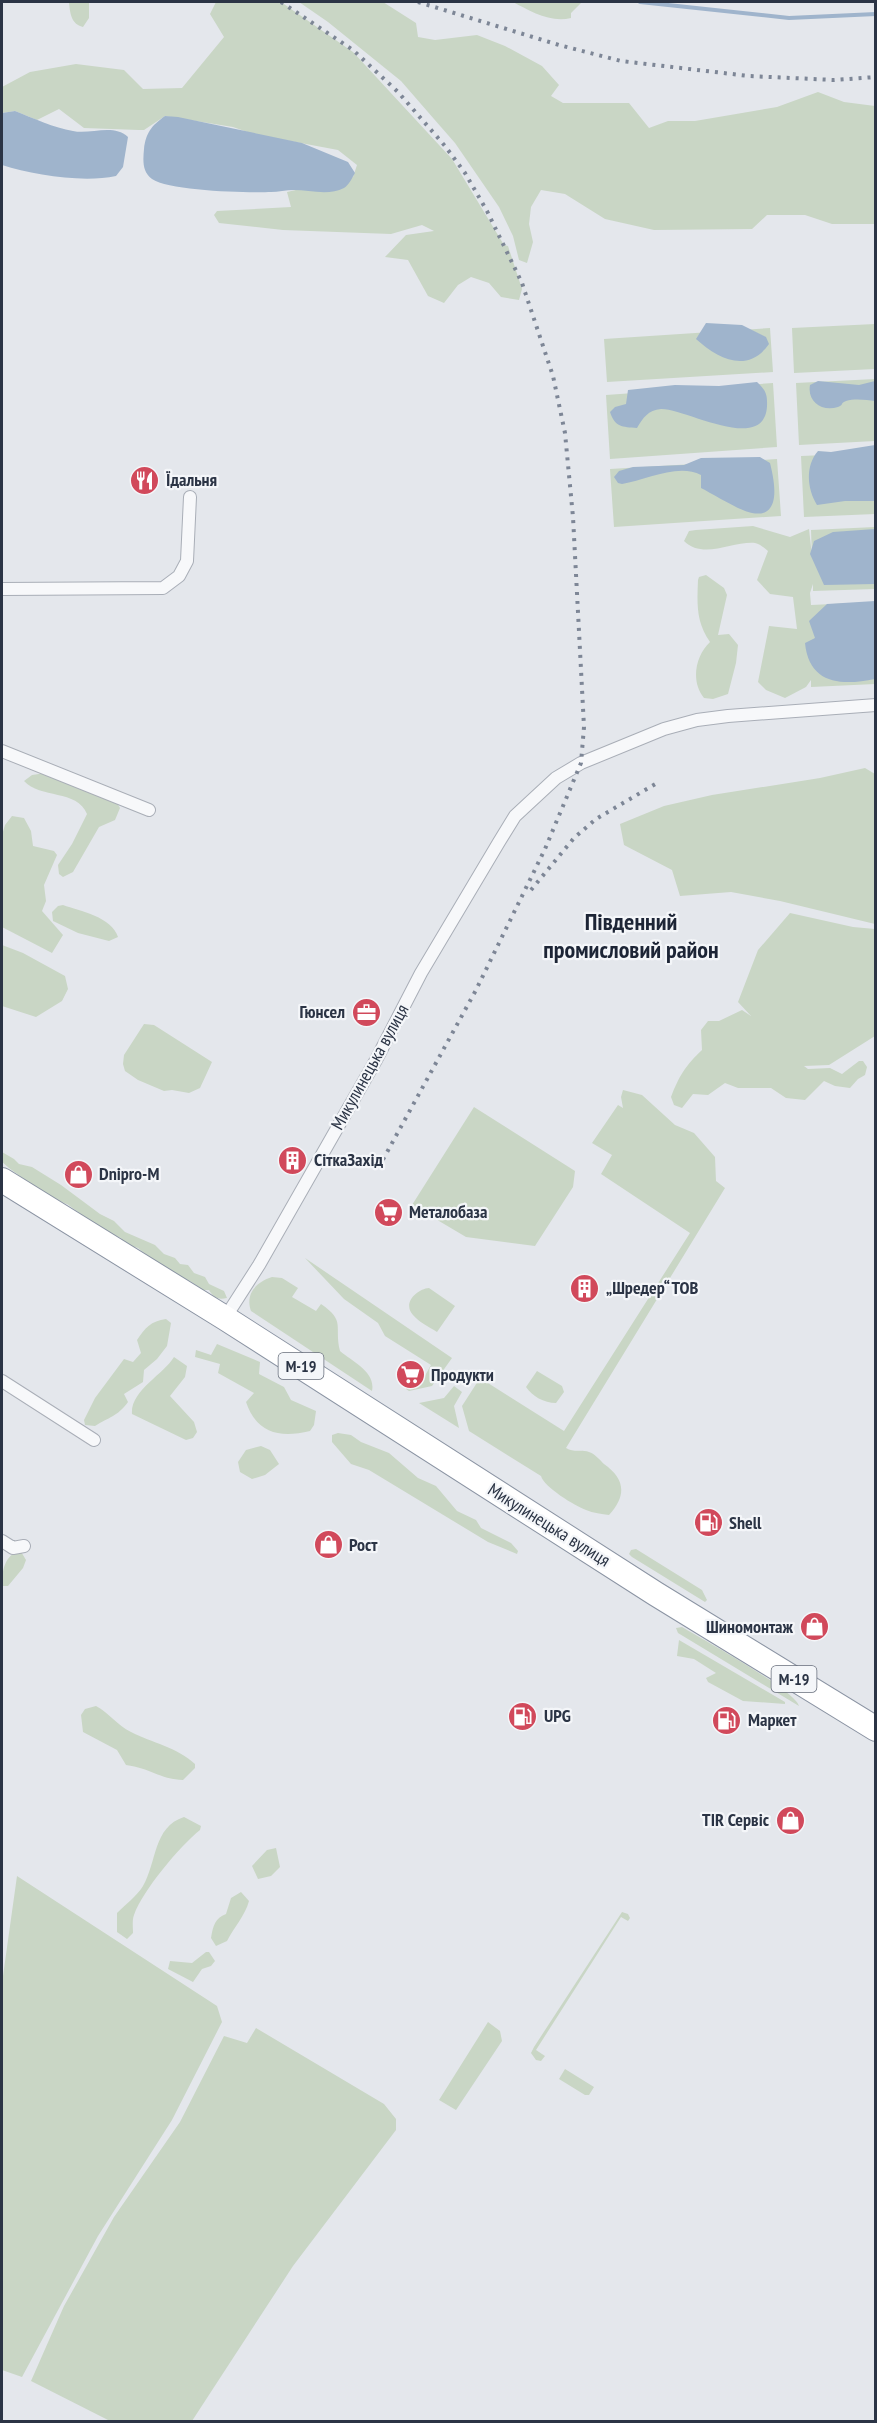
<svg xmlns="http://www.w3.org/2000/svg" width="877" height="2423" font-family="'PT Sans Narrow',sans-serif">
<style>
.green{fill:#c9d6c5}
.water{fill:#9fb4cc}
.lines{fill:none;stroke-linecap:round;stroke-linejoin:round}
.stream{stroke:#9fb4cc;stroke-width:4}
.street-casing{stroke:#a9aeb7;stroke-width:14}
.highway-casing{stroke:#8b94a3;stroke-width:26}
.street{stroke:#f7f8fa;stroke-width:12}
.highway{stroke:#fff;stroke-width:24}
.rail{stroke:#7d8696;stroke-width:4;stroke-dasharray:3 6;stroke-linecap:butt}
.labels{text-anchor:middle;stroke-width:4.5;stroke-linejoin:round;paint-order:stroke}
.shield{fill:#f4f6f9;stroke:#676e7b;stroke-width:1.5}
.shield-label{font-size:16px;font-weight:bold;fill:#2b3445}
.poi-label{font-size:18px;font-weight:bold;fill:#2b3445;stroke:#f4f6f9;text-anchor:start}
.street-label{font-size:18px;fill:#2b3445;stroke:#f4f6f9}
.district-label{font-size:24px;font-weight:bold;fill:#1d2536;stroke:#f4f6f9}
</style>
<rect width="100%" height="100%" fill="#e4e7ec"/>
<path class="green" d="M 69,2 L 89,2 L 89,18 L 83,27 C 71,24 70,13 69,2 Z
M 216,2 L 281,2 L 353,52 L 452,159 L 504,245 L 508,246 L 522,289 L 519,300 L 501,297 L 489,283 L 471,277 L 458,285 L 444,303 L 428,296 L 408,260 L 385,257 L 406,235 L 434,231 L 422,225 L 391,234 L 283,230 L 219,223 L 214,215 L 217,211 L 291,207 L 287,192 L 353,177 L 357,165 L 338,150 L 253,134 L 233,127 L 165,116 L 144,130 L 139,130 L 84,128 L 59,109 L 37,120 L 15,111 L 2,113 L 2,87 L 30,72 L 76,64 L 124,70 L 143,89 L 182,88 L 224,37 L 210,14 Z
M 299,2 L 383,2 L 416,23 L 418,37 L 435,40 L 477,35 L 505,46 L 542,66 L 559,85 L 551,96 L 563,103 L 629,103 L 649,128 L 668,121 L 695,121 L 777,107 L 818,92 L 844,102 L 875,106 L 875,224 L 832,224 L 805,215 L 767,215 L 752,229 L 654,230 L 605,219 L 565,194 L 541,190 L 531,207 L 529,224 L 533,242 L 527,263 L 519,260 L 513,236 L 499,207 L 455,143 L 434,119 L 401,81 L 328,22 Z
M 513,2 L 580,2 L 581,3 L 571,13 L 571,18 C 550,23 530,11 513,2 Z
M 875,324 L 875,369 L 794,373 L 792,328 Z
M 770,328 L 773,372 L 607,382 L 604,339 Z
M 875,379 L 875,441 L 799,445 L 796,383 Z
M 773,383 L 777,447 L 610,459 L 606,395 Z
M 875,453 L 875,514 L 804,517 L 801,456 Z
M 777,459 L 781,516 L 614,527 L 610,469 Z
M 753,526 L 790,537 L 809,529 L 812,556 L 811,530 L 875,527 L 875,589 L 813,591 L 813,584 L 810,593 L 811,605 L 875,602 L 875,684 L 811,687 L 811,680 L 806,687 L 785,698 L 766,690 L 758,682 L 769,626 L 797,629 L 793,597 L 770,594 L 757,580 L 768,551 C 764,548 760,544 755,543 C 733,541 703,560 684,541 L 689,531 L 696,530 Z
M 706,575 L 724,588 L 727,595 L 718,635 L 729,634 L 738,645 L 736,663 L 728,694 L 713,699 L 704,698 C 690,681 696,655 710,642 C 696,622 697,604 698,580 L 699,577 Z
M 865,768 L 875,774 L 875,924 L 780,901 L 731,892 L 680,896 L 672,870 L 624,845 L 620,824 L 664,806 L 712,795 L 820,778 Z
M 46,773 L 117,803 L 120,808 L 115,820 L 99,827 L 73,872 L 63,877 L 59,874 L 58,865 L 72,844 L 87,814 C 77,789 40,799 24,781 L 32,775 Z
M 12,816 L 24,818 L 31,831 L 33,846 L 54,851 L 57,855 L 44,885 L 46,901 L 42,911 L 63,935 L 52,953 L 2,927 L 2,835 L 5,825 Z
M 63,905 C 80,911 112,917 118,937 L 109,941 L 78,933 L 53,921 L 52,912 L 58,906 Z
M 790,913 L 853,927 L 875,929 L 875,1036 L 829,1065 L 804,1066 L 808,1069 L 830,1068 L 842,1074 L 859,1061 L 863,1061 L 867,1067 L 865,1075 L 858,1079 L 850,1088 L 835,1086 L 824,1081 L 805,1100 L 786,1098 L 771,1088 L 738,1088 L 725,1083 L 708,1095 L 693,1094 L 682,1108 L 674,1105 L 671,1097 C 679,1076 686,1065 702,1050 L 701,1030 L 708,1021 L 719,1021 L 742,1010 L 751,1016 L 738,1002 L 758,950 Z
M 2,945 L 23,953 L 65,976 L 68,989 L 62,1001 L 36,1017 L 2,1006 Z
M 144,1024 L 154,1025 L 212,1062 L 200,1088 L 189,1093 L 172,1090 L 164,1091 L 138,1080 L 125,1071 L 123,1064 L 124,1055 Z
M 623,1090 L 642,1095 L 675,1125 L 694,1133 L 715,1157 L 716,1181 L 725,1188 L 566,1448 C 574,1453 581,1449 589,1452 C 594,1453 600,1460 604,1464 C 625,1479 627,1495 609,1515 C 602,1514 593,1513 586,1510 C 575,1506 544,1487 541,1476 L 469,1431 L 462,1406 L 480,1378 L 564,1431 L 690,1233 L 601,1174 L 612,1155 L 592,1143 L 618,1105 L 623,1108 L 621,1097 Z
M 474,1107 L 575,1171 L 573,1187 L 535,1246 L 466,1237 L 412,1205 Z
M 2,1152 L 14,1159 L 19,1164 L 32,1167 L 61,1185 L 100,1214 L 114,1221 L 125,1232 L 155,1245 L 164,1254 L 175,1258 L 180,1264 L 188,1265 L 194,1273 L 205,1277 L 209,1284 L 224,1291 L 227,1298 C 218,1300 214,1298 209,1290 L 203,1290 L 190,1281 L 180,1278 L 174,1272 L 168,1271 L 157,1264 L 138,1248 L 125,1244 L 121,1238 L 103,1230 L 67,1204 C 60,1203 5,1168 2,1161 C 1,1160 2,1154 2,1152 Z
M 305,1258 L 452,1358 L 432,1386 L 409,1391 L 406,1389 L 409,1385 L 422,1381 L 431,1365 L 385,1336 L 378,1323 L 344,1299 Z
M 272,1277 L 282,1278 L 298,1288 L 292,1297 L 316,1311 L 321,1304 C 346,1321 334,1326 340,1351 C 353,1362 376,1372 372,1391 L 251,1311 C 245,1294 256,1282 272,1277 Z
M 429,1288 L 455,1306 L 437,1332 C 429,1327 419,1322 413,1315 C 402,1303 417,1289 429,1288 Z
M 166,1319 L 171,1323 L 167,1346 L 157,1359 L 144,1370 L 143,1382 L 124,1394 L 128,1402 C 117,1417 109,1417 95,1426 L 85,1425 L 84,1420 L 95,1398 L 124,1359 L 133,1362 L 141,1353 L 137,1340 C 145,1328 151,1321 166,1319 Z
M 217,1344 L 260,1362 L 259,1374 L 284,1387 L 291,1400 L 316,1411 L 314,1425 L 310,1431 C 280,1438 257,1434 246,1402 L 254,1393 L 218,1373 L 220,1364 L 195,1357 L 196,1350 L 211,1355 Z
M 174,1357 L 187,1366 L 185,1377 L 170,1396 L 194,1422 L 197,1432 L 193,1438 L 186,1440 L 132,1414 C 130,1391 164,1374 174,1357 Z
M 537,1371 L 562,1386 L 564,1392 L 556,1403 C 544,1403 532,1396 526,1387 Z
M 454,1386 L 462,1392 L 454,1406 L 459,1428 L 419,1403 L 444,1398 Z
M 338,1433 L 351,1435 L 361,1442 L 389,1453 L 418,1478 L 436,1486 L 457,1511 L 476,1520 L 481,1528 L 511,1543 L 518,1551 L 517,1554 L 488,1542 L 369,1470 L 351,1464 L 332,1442 L 332,1435 Z
M 261,1446 L 270,1450 L 279,1464 L 265,1475 L 252,1479 L 240,1472 L 238,1462 L 246,1450 Z
M 636,1549 L 702,1590 L 707,1600 L 705,1602 L 632,1557 L 629,1554 L 631,1550 Z
M 20,1550 L 26,1560 L 23,1568 L 8,1586 L 2,1586 C 2,1571 4,1556 20,1550 Z
M 682,1627 C 702,1639 795,1690 799,1706 L 678,1633 L 676,1628 Z
M 679,1640 L 785,1702 L 785,1704 L 743,1701 L 708,1682 L 706,1678 L 716,1673 L 694,1659 L 677,1656 Z
M 96,1706 C 109,1713 117,1725 131,1732 C 152,1743 177,1747 195,1764 L 195,1768 L 183,1780 C 159,1779 150,1768 126,1765 L 117,1750 L 83,1732 L 81,1715 L 85,1709 Z
M 184,1817 L 201,1826 L 200,1830 C 180,1846 143,1890 134,1915 C 132,1920 133,1928 133,1933 L 127,1939 L 117,1932 L 117,1913 C 125,1905 137,1896 143,1886 C 157,1862 153,1827 184,1817 Z
M 276,1848 L 280,1867 L 271,1876 L 258,1879 L 252,1866 L 267,1850 Z
M 17,1876 L 217,2006 L 222,2022 L 172,2120 L 98,2236 L 22,2377 L 2,2370 L 2,1983 Z
M 241,1892 L 249,1901 C 245,1916 234,1927 227,1941 L 216,1946 L 211,1938 C 213,1926 215,1918 226,1914 L 231,1898 Z
M 622,1912 L 628,1914 L 630,1918 L 628,1921 L 621,1917 L 536,2050 L 545,2056 L 541,2061 L 536,2060 L 531,2053 L 534,2047 Z
M 206,1952 L 209,1952 L 215,1961 L 211,1966 L 202,1969 L 193,1982 L 168,1969 L 170,1961 L 192,1963 Z
M 488,2022 L 500,2031 L 502,2041 L 456,2110 L 439,2100 Z
M 256,2028 L 384,2104 L 396,2119 L 396,2130 L 293,2266 L 192,2421 L 110,2421 L 31,2381 L 64,2306 L 114,2217 L 180,2122 L 224,2036 L 247,2043 Z
M 565,2069 L 594,2087 L 589,2095 L 585,2095 L 559,2079 Z"/>
<path class="water" d="M 15,111 C 33,118 54,128 73,131 C 90,135 113,123 128,137 L 123,167 L 116,176 C 83,183 33,175 2,165 L 2,113 Z
M 165,116 L 178,117 L 302,143 L 348,162 L 355,173 C 352,178 349,185 344,188 C 329,196 309,190 294,190 C 286,190 278,192 271,192 C 247,193 169,191 152,179 C 142,172 143,160 144,149 C 146,133 151,126 165,116 Z
M 706,323 L 742,325 L 766,337 L 769,344 C 748,374 718,359 696,339 Z
M 818,381 L 859,385 L 875,381 L 875,401 C 867,400 855,398 846,401 C 839,404 845,404 838,407 C 822,412 807,402 810,385 Z
M 757,382 C 763,388 767,392 767,401 C 770,458 685,408 661,409 C 648,410 643,418 637,428 C 622,427 615,427 610,412 L 615,407 L 626,404 L 628,390 L 675,385 L 719,386 Z
M 875,445 L 875,501 L 845,501 L 817,505 C 807,489 805,466 818,451 L 831,452 Z
M 760,457 L 770,463 C 774,479 783,519 752,513 C 740,511 713,494 701,488 L 701,475 C 678,463 646,480 622,484 L 618,483 L 614,477 L 619,471 L 633,467 L 684,465 L 701,458 Z
M 875,529 L 875,584 L 824,585 L 810,554 L 814,541 L 833,532 Z
M 875,601 L 875,679 C 841,686 809,684 805,643 L 815,638 L 809,621 L 827,604 Z"/>
<g class="lines">
<path class="stream" d="M 640,2 L 789,18 L 876,14"/>
<defs>
<path id="street" d="M 2,589 L 163,588 L 179,576 L 187,561 L 190,497
M 2,751 L 149,810
M 225,1318 L 259,1265 L 376,1060 L 421,973 L 499,842 L 515,816 L 529,803 L 556,778 L 581,763 L 664,729 L 697,720 L 728,716 L 876,705
M 2,1381 L 94,1440
M 2,1541 L 13,1548 L 24,1546"/>
<path id="highway" d="M 2,1180 L 225,1318 L 656,1594 L 876,1729"/>
</defs>
<use href="#street" class="street-casing"/>
<use href="#highway" class="highway-casing"/>
<use href="#street" class="street"/>
<use href="#highway" class="highway"/>
<path class="rail" d="M 281,2 L 353,50 L 398,92 L 445,146 L 465,173 L 487,211 L 522,283 L 553,376 L 565,433 L 573,517 L 584,727 L 581,763 L 545,849 L 476,990 L 380,1165
M 418,2 L 559,45 L 621,61 L 749,76 L 834,80 L 876,77
M 531,890 L 574,838 L 596,819 L 657,783"/>
</g>
<defs>
<symbol id="restaurant-disc" viewBox="-11 -11 22 22"><circle r="9.5" fill="#d1495b" stroke="#f4f6f9"/><path d="M-5-6h1v4h1v-4h1v4h1v-4h1v5L-1.5 .5V6h-2V.5L-5-1ZM5-6V6H3V1.5H1.5Q1.5-4 5-6Z" fill="#fff"/></symbol>
<symbol id="office-disc" viewBox="-11 -11 22 22"><circle r="9.5" fill="#d1495b" stroke="#f4f6f9"/><path d="M-6-3h4V-5.5h4V-3h4V5H-6ZM-1-4.5V-3h2v-1.5ZM-6 0V1H6V0Z" fill="#fff"/></symbol>
<symbol id="building-disc" viewBox="-11 -11 22 22"><circle r="9.5" fill="#d1495b" stroke="#f4f6f9"/><path d="M-4-6H4V6H1V3H-1V6H-4ZM-2.5-4.3h1.7v1.8h-1.7ZM.8-4.3h1.7v1.8H.8ZM-2.5-1h1.7V.8h-1.7ZM.8-1h1.7V.8H.8Z" fill="#fff"/></symbol>
<symbol id="shop-disc" viewBox="-11 -11 22 22"><circle r="9.5" fill="#d1495b" stroke="#f4f6f9"/><path d="M-5-2.5h2.3a2.7 3.5 0 0 1 5.4 0H5L5.5 6h-11ZM-1.5-2.5h3a1.5 2.3 0 0 0-3 0Z" fill="#fff"/></symbol>
<symbol id="supermarket-disc" viewBox="-11 -11 22 22"><circle r="9.5" fill="#d1495b" stroke="#f4f6f9"/><path d="M-6-5.5h2.5l.6 2H6L4.5 2H-2.5L-4.4-4H-6ZM-1.5 3.2a1.3 1.3 0 1 0 .1 0ZM3 3.2a1.3 1.3 0 1 0 .1 0Z" fill="#fff"/></symbol>
<symbol id="fuel-disc" viewBox="-11 -11 22 22"><circle r="9.5" fill="#d1495b" stroke="#f4f6f9"/><path d="M-5.5-6h7V0h2V4h1.3V-2.5L3-4.5l.8-.8L6-3V5H2.5V1h-1V6h-7ZM-4.2-4.7v3.2H.2V-4.7Z" fill="#fff"/></symbol>
</defs>
<g fill-rule="evenodd">
<use href="#restaurant-disc" x="128" y="464" width="33" height="33"/>
<use href="#office-disc" x="350" y="996" width="33" height="33"/>
<use href="#building-disc" x="276" y="1144" width="33" height="33"/>
<use href="#shop-disc" x="62" y="1158" width="33" height="33"/>
<use href="#supermarket-disc" x="372" y="1196" width="33" height="33"/>
<use href="#building-disc" x="568" y="1272" width="33" height="33"/>
<use href="#supermarket-disc" x="394" y="1358" width="33" height="33"/>
<use href="#fuel-disc" x="692" y="1506" width="33" height="33"/>
<use href="#shop-disc" x="312" y="1528" width="33" height="33"/>
<use href="#shop-disc" x="798" y="1610" width="33" height="33"/>
<use href="#fuel-disc" x="506" y="1700" width="33" height="33"/>
<use href="#fuel-disc" x="710" y="1704" width="33" height="33"/>
<use href="#shop-disc" x="774" y="1804" width="33" height="33"/>
</g>
<g class="labels">
<g class="shield">
<rect x="278.5" y="1353" width="45" height="26" rx="4.5"/>
<rect x="771.5" y="1666" width="45" height="26" rx="4.5"/>
</g>
<g class="shield-label">
<text x="301" y="1372">М-19</text>
<text x="794" y="1685">М-19</text>
</g>
<g class="poi-label">
<text x="166" y="486">Їдальня</text>
<text x="345" y="1018" text-anchor="end">Гюнсел</text>
<text x="314" y="1166">СіткаЗахід</text>
<text x="99" y="1180">Dnipro-M</text>
<text x="409" y="1218">Металобаза</text>
<text x="606" y="1294">„Шредер“ ТОВ</text>
<text x="431" y="1381">Продукти</text>
<text x="729" y="1529">Shell</text>
<text x="349" y="1551">Рост</text>
<text x="793" y="1633" text-anchor="end">Шиномонтаж</text>
<text x="544" y="1722">UPG</text>
<text x="748" y="1726">Маркет</text>
<text x="769" y="1826" text-anchor="end">TIR Сервіс</text>
</g>
<g class="street-label">
<text transform="translate(370 1067) rotate(-61)" y="6">Микулинецька вулиця</text>
<text transform="translate(549 1525) rotate(32)" y="6">Микулинецька вулиця</text>
</g>
<g class="district-label">
<text x="631" y="930">Південний<tspan x="631" dy="28">промисловий район</tspan></text>
</g>
</g>
<rect width="877" height="2423" fill="none" stroke="#2b3445" stroke-width="6"/>
</svg>
